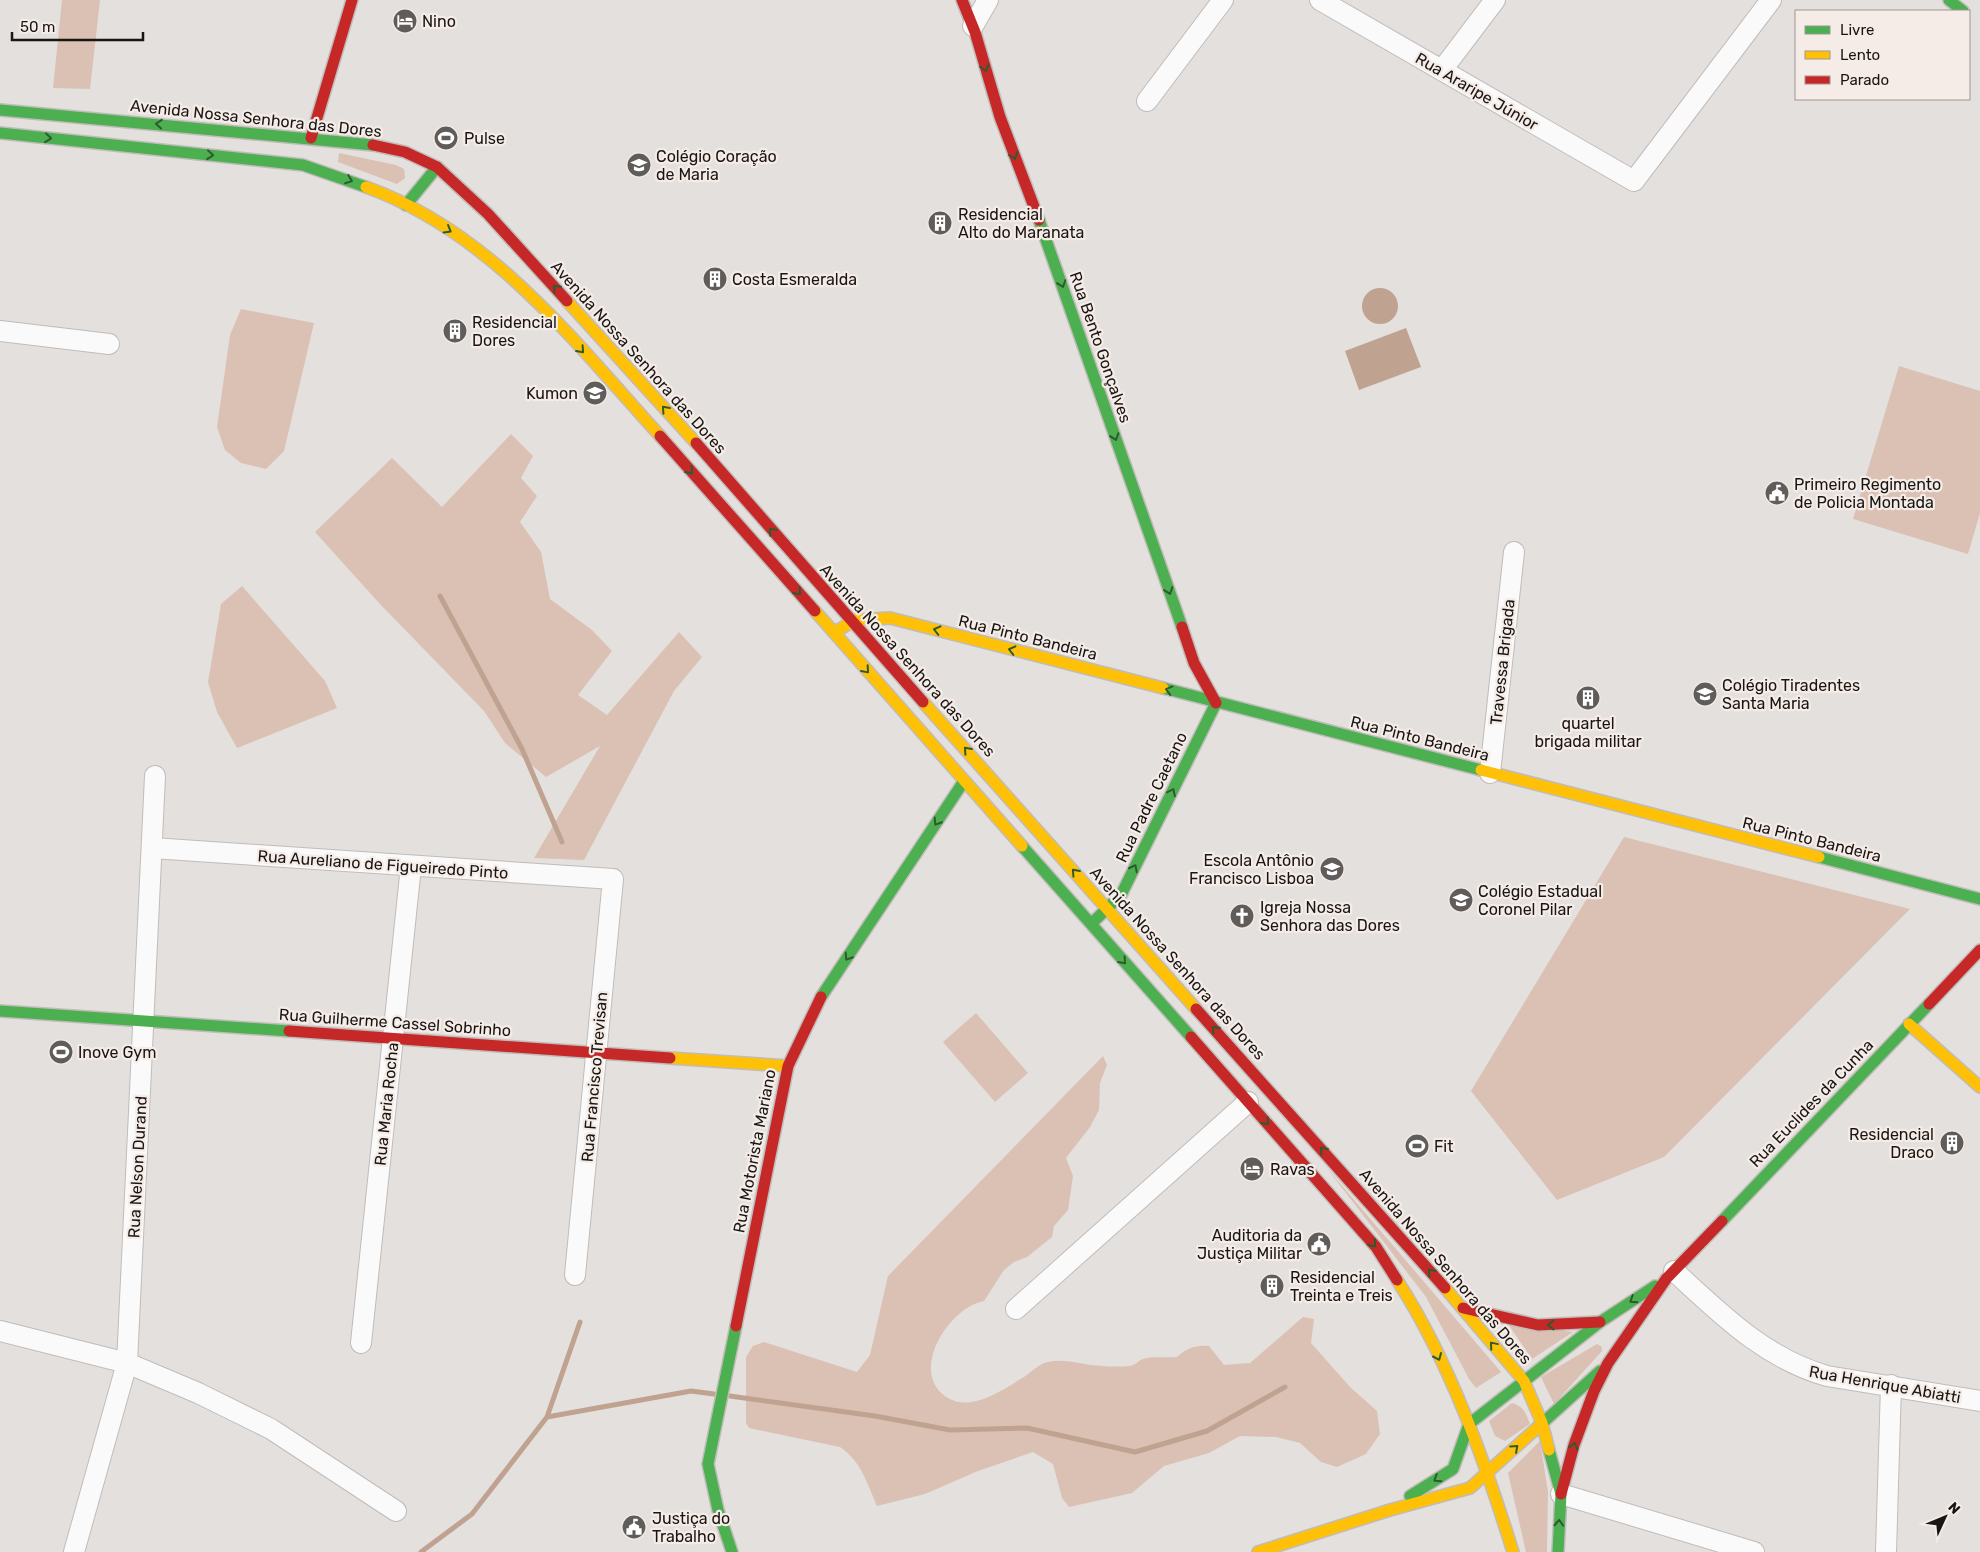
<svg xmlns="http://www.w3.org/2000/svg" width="1980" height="1552" font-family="Rubik,sans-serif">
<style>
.green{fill:#dac1b3}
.water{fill:#c0a291}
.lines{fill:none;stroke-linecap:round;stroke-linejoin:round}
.stream{stroke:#c0a291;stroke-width:5}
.street-casing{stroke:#c0bcba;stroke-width:22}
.fast-casing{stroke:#c0bcba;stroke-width:14}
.slow-casing{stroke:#c0bcba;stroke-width:14}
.jam-casing{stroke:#c0bcba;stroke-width:14}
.street{stroke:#fbfafa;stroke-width:20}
.fast{stroke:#4caf50;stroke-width:11}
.slow{stroke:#ffc107;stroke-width:11}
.jam{stroke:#c62828;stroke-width:11}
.oneway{stroke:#2f5a2e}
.labels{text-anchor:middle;stroke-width:4.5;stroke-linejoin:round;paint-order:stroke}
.poi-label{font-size:16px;fill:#181513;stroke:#f5ece7;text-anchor:start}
.street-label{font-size:16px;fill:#181513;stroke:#f5ece7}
</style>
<rect width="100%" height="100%" fill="#e4e0dd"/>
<path class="green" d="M 62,0 L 100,0 L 90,89 L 53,88 Z
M 339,153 L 396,165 L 404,169 L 405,178 L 397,184 L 338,162 Z
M 241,309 L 314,323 L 284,451 L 266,469 L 241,463 L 225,450 L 217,427 L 230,335 Z
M 1899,366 L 1980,391 L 1980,513 L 1968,554 L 1853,519 Z
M 511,434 L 533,456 L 521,478 L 537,496 L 520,522 L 541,552 L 550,599 L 592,630 L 612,651 L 578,695 L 607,715 L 679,632 L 702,657 L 674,691 L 584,860 L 534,858 L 600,746 L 546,777 L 505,743 L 484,711 L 379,603 L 315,532 L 392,458 L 442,507 Z
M 242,586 L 325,681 L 337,708 L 237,748 L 217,712 L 208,682 L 221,604 Z
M 1624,837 L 1910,909 L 1664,1157 L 1557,1200 L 1471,1091 Z
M 976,1013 L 1028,1073 L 995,1102 L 943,1042 Z
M 1103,1056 L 1107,1065 L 1100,1083 L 1099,1110 L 1090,1127 L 1066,1158 L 1073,1176 L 1068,1210 L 1054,1226 L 1052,1237 L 1027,1257 L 1014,1262 L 1004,1270 L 984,1301 C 947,1308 906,1376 950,1399 C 973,1411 1004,1389 1024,1377 C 1030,1373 1036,1367 1042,1364 C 1057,1357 1077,1363 1091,1365 C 1100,1366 1126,1368 1133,1365 C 1137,1364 1139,1360 1143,1359 C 1153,1356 1167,1358 1177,1357 C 1187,1348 1195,1345 1209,1346 L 1224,1365 L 1250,1363 L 1303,1317 L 1314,1319 L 1311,1343 L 1351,1388 L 1377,1411 L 1380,1434 L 1366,1454 L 1337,1467 L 1321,1462 L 1300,1443 L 1276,1437 L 1240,1436 L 1209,1453 L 1164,1466 L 1132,1493 L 1069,1507 L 1062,1498 L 1053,1464 L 1033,1452 L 978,1471 L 925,1494 L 877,1506 C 867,1483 861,1461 840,1447 L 749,1428 L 746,1423 L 746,1357 L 753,1346 L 764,1342 L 857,1372 L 870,1355 L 888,1276 Z
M 1326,1167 L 1501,1372 L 1476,1388 L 1469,1379 L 1426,1297 Z
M 1508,1324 L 1573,1332 L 1532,1359 Z
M 1597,1344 L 1602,1347 L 1602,1351 L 1554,1404 L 1541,1377 Z
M 1512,1403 C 1524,1407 1526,1413 1530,1424 L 1505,1441 L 1495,1436 L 1489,1421 Z
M 1540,1441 L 1548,1492 L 1547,1552 L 1526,1552 L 1508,1473 Z"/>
<path class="water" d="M1362 306a18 18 0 1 1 36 0a18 18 0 1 1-36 0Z
M 1406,328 L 1421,367 L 1359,390 L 1345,351 Z"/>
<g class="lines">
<path class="stream" d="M 440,596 L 522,749 L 562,842
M 730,1396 L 875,1416 L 950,1430 L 1027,1428 L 1135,1452 L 1207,1431 L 1285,1387
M 547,1417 L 580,1322
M 421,1552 L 472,1514 L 547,1417 L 691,1391 L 714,1394"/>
<defs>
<path id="street" d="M 1320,0 L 1634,181 L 1771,0
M 973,26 L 988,0
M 1442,70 L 1495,0
M 1147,101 L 1223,0
M 0,331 L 109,344
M 1490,773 L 1514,552
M 152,848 L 613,879 L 575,1275
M 1674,1271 C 1721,1314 1764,1358 1827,1376 L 1980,1401
M 1016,1309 L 1248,1102
M 0,1331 L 127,1363 L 198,1393 L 271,1429 L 396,1511
M 361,1343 L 411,866
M 1561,1494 L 1754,1552
M 74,1552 L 127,1363 L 155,776
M 1886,1552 L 1891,1385"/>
<path id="fast" d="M 1949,0 L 1963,11
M 0,110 L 373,145
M 0,133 L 303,165 L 366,187
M 406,205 L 437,167
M 1039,220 L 1182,627
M 1163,688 L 1481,770
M 1022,846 L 1191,1037
M 1819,857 L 1980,899
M 1091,924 L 1121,895 L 1216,703
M 821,997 L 964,781
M 0,1011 L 289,1031
M 1722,1221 L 1929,1004
M 1538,1427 L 1600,1371
M 1549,1450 L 1561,1494 L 1558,1552
M 1410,1496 L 1453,1469 L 1469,1424 L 1600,1322 L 1655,1286
M 732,1552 L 718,1510 L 708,1464 L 736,1326"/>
<path id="slow" d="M 366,187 C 491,232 574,341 660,436
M 567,301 L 696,443
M 815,611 L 1022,846
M 835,632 L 855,620 L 890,618 L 1163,688
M 923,702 L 1196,1009
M 1481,770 L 1819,857
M 1909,1024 L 1980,1087
M 670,1058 L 788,1066
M 1397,1280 C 1450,1362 1484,1459 1513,1552
M 1445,1288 L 1524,1381 L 1542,1423 L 1549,1450
M 1258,1552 L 1390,1510 L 1470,1488 L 1538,1427"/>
<path id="jam" d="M 962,0 L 975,32 L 1000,117 L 1039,220
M 311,138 L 352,0
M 373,145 L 405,152 L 437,167 L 488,214 L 567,301
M 660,436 L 815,611
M 696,443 L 923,702
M 1182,627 L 1194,663 L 1216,703
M 1929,1004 L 1980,950
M 1196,1009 L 1445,1288
M 289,1031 L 670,1058
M 1191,1037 L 1376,1247 L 1397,1280
M 1463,1308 L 1538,1325 L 1600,1322
M 736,1326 L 788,1066 L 821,997
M 1561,1494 L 1574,1445 L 1594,1391 L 1608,1363 L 1666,1279 L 1722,1221"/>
</defs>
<use href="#street" class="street-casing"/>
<use href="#fast" class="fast-casing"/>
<use href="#slow" class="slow-casing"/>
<use href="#jam" class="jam-casing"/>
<use href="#street" class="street"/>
<use href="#fast" class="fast"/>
<use href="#slow" class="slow"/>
<use href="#jam" class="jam"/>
</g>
<defs><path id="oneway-chevron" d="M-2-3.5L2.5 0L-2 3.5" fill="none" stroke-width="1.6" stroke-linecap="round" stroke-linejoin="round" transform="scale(1.25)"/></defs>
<g class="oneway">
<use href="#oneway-chevron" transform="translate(985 68) rotate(74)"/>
<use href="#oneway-chevron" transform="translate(159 124) rotate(-175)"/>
<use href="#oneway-chevron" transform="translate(48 138) rotate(6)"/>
<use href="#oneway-chevron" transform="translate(210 155) rotate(6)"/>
<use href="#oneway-chevron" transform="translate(1014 156) rotate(69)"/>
<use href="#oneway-chevron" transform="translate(349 180) rotate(21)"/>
<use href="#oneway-chevron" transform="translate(448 230) rotate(30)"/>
<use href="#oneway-chevron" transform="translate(1062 284) rotate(71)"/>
<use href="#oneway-chevron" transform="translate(556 288) rotate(-133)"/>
<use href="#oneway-chevron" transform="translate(581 350) rotate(48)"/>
<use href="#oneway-chevron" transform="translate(665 409) rotate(-132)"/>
<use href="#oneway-chevron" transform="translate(1115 437) rotate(71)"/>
<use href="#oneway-chevron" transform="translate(690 471) rotate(48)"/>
<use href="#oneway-chevron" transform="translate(772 531) rotate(-131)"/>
<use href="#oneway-chevron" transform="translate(1169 591) rotate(71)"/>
<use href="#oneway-chevron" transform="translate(798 592) rotate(48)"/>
<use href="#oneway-chevron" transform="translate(937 630) rotate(-166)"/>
<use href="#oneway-chevron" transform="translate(1012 650) rotate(-166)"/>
<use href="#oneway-chevron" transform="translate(866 670) rotate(49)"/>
<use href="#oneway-chevron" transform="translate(1169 690) rotate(-165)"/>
<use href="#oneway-chevron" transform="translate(967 750) rotate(-132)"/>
<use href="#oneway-chevron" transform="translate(1172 792) rotate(-64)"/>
<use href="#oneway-chevron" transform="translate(937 822) rotate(123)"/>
<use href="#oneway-chevron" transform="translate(1134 868) rotate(-63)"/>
<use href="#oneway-chevron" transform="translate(1075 872) rotate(-132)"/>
<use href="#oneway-chevron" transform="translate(848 957) rotate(123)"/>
<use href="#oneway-chevron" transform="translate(1123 961) rotate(48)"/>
<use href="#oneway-chevron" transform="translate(1215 1029) rotate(-132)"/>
<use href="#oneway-chevron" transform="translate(1266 1122) rotate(48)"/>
<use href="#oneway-chevron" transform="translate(1323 1150) rotate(-132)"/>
<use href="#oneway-chevron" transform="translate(1373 1244) rotate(51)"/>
<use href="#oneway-chevron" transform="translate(1431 1272) rotate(-132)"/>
<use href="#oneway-chevron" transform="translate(1633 1300) rotate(147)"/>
<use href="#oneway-chevron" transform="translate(1551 1325) rotate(-179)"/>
<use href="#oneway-chevron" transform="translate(1493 1345) rotate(-130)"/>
<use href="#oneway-chevron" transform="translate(1438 1357) rotate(66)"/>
<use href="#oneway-chevron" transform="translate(1574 1446) rotate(-73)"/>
<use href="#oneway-chevron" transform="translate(1515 1448) rotate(-42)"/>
<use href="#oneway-chevron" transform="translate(1437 1479) rotate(147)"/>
<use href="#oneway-chevron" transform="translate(1559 1523) rotate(-87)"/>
</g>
<defs>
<symbol id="hotel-disc" viewBox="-11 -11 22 22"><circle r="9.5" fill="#5f5c5a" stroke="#f5ece7"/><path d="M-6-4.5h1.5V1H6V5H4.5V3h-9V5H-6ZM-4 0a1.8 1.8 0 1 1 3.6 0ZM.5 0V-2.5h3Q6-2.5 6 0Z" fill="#fff"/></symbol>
<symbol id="stadium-disc" viewBox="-11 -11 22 22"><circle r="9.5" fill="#5f5c5a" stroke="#f5ece7"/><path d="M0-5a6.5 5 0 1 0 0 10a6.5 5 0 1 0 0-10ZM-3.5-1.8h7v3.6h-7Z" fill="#fff"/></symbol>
<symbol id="school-disc" viewBox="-11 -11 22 22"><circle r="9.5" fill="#5f5c5a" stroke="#f5ece7"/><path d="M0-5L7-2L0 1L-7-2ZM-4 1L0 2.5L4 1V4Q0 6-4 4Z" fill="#fff"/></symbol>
<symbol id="building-disc" viewBox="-11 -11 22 22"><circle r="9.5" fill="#5f5c5a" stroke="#f5ece7"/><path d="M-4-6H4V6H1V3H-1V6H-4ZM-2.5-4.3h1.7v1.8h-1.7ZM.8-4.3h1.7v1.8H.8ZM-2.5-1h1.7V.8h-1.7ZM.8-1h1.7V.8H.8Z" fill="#fff"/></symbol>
<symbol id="civic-disc" viewBox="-11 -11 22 22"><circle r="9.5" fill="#5f5c5a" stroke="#f5ece7"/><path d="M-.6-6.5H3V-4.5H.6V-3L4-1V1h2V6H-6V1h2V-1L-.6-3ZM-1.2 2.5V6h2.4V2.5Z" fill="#fff"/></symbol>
<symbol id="church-disc" viewBox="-11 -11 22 22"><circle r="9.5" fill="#5f5c5a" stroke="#f5ece7"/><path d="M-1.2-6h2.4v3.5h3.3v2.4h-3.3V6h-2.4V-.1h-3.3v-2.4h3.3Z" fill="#fff"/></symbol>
</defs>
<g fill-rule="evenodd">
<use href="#hotel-disc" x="391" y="7" width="28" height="28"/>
<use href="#stadium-disc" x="432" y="124" width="28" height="28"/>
<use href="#school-disc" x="625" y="151" width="28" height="28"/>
<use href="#building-disc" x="926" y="209" width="28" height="28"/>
<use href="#building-disc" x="701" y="265" width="28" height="28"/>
<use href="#building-disc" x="441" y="317" width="28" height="28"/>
<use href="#school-disc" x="581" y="379" width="28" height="28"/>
<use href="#civic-disc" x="1763" y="479" width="28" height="28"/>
<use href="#school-disc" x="1691" y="680" width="28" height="28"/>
<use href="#building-disc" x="1574" y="684" width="28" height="28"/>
<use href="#school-disc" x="1318" y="855" width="28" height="28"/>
<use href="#school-disc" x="1447" y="886" width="28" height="28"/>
<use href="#church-disc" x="1228" y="902" width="28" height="28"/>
<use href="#stadium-disc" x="47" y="1038" width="28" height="28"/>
<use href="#building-disc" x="1938" y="1129" width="28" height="28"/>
<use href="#stadium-disc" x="1403" y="1132" width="28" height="28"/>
<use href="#hotel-disc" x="1238" y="1155" width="28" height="28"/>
<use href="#civic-disc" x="1305" y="1230" width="28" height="28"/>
<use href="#building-disc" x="1258" y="1272" width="28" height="28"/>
<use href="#civic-disc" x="620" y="1513" width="28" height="28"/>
</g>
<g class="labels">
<g class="poi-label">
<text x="422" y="27">Nino</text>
<text x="464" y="144">Pulse</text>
<text x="656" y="162">Colégio Coração<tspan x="656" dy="18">de Maria</tspan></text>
<text x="958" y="220">Residencial<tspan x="958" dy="18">Alto do Maranata</tspan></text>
<text x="732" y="285">Costa Esmeralda</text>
<text x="472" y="328">Residencial<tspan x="472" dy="18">Dores</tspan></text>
<text x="578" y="399" text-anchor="end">Kumon</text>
<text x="1794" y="490">Primeiro Regimento<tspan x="1794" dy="18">de Policia Montada</tspan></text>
<text x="1722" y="691">Colégio Tiradentes<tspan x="1722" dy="18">Santa Maria</tspan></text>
<text x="1588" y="729" text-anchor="middle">quartel<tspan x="1588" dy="18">brigada militar</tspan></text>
<text x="1314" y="866" text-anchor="end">Escola Antônio<tspan x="1314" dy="18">Francisco Lisboa</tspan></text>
<text x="1478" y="897">Colégio Estadual<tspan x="1478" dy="18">Coronel Pilar</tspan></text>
<text x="1260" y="913">Igreja Nossa<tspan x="1260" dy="18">Senhora das Dores</tspan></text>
<text x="78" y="1058">Inove Gym</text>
<text x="1934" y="1140" text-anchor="end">Residencial<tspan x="1934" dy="18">Draco</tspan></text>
<text x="1434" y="1152">Fit</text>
<text x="1270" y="1175">Ravas</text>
<text x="1302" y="1241" text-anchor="end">Auditoria da<tspan x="1302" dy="18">Justiça Militar</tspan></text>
<text x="1290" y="1283">Residencial<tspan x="1290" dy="18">Treinta e Treis</tspan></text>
<text x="652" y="1524">Justiça do<tspan x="652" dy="18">Trabalho</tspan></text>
</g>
<g class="street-label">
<text transform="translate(1477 91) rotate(30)" y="6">Rua Araripe Júnior</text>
<text transform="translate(256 118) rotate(6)" y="6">Avenida Nossa Senhora das Dores</text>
<text transform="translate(1101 347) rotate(71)" y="6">Rua Bento Gonçalves</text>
<text transform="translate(639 357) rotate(48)" y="6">Avenida Nossa Senhora das Dores</text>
<text transform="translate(1028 637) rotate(14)" y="6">Rua Pinto Bandeira</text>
<text transform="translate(908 660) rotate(48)" y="6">Avenida Nossa Senhora das Dores</text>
<text transform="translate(1502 662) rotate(-84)" y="6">Travessa Brigada</text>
<text transform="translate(1420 738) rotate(14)" y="6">Rua Pinto Bandeira</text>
<text transform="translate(1151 797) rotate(-64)" y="6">Rua Padre Caetano</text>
<text transform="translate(1812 839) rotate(14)" y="6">Rua Pinto Bandeira</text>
<text transform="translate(383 864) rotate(4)" y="6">Rua Aureliano de Figueiredo Pinto</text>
<text transform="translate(1178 963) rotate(48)" y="6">Avenida Nossa Senhora das Dores</text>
<text transform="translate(395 1022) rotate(4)" y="6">Rua Guilherme Cassel Sobrinho</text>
<text transform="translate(594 1077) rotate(-85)" y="6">Rua Francisco Trevisan</text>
<text transform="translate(1811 1103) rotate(-46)" y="6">Rua Euclides da Cunha</text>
<text transform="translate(386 1104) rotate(-84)" y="6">Rua Maria Rocha</text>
<text transform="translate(754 1151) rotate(-79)" y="6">Rua Motorista Mariano</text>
<text transform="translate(137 1167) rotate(-87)" y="6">Rua Nelson Durand</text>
<text transform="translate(1446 1266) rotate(49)" y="6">Avenida Nossa Senhora das Dores</text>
<text transform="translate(1885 1384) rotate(10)" y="6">Rua Henrique Abiatti</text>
</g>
</g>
<rect x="1795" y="10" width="175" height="90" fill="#f5ece7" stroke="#9d9692"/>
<rect x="1805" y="26" width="25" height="8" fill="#4caf50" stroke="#9d9692"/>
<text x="1840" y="35" font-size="15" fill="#181513">Livre</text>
<rect x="1805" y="51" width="25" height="8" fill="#ffc107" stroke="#9d9692"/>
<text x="1840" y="60" font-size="15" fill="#181513">Lento</text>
<rect x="1805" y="76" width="25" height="8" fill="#c62828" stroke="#9d9692"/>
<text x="1840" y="85" font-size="15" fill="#181513">Parado</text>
<g transform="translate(1945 1517) rotate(46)" stroke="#f5ece7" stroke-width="4" paint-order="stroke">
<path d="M0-4L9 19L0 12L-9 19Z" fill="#181513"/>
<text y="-8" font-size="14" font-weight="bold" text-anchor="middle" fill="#181513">N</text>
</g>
<path d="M12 32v8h131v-8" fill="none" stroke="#181513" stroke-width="2.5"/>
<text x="20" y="32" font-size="15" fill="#181513" stroke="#f5ece7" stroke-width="4" paint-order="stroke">50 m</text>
</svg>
